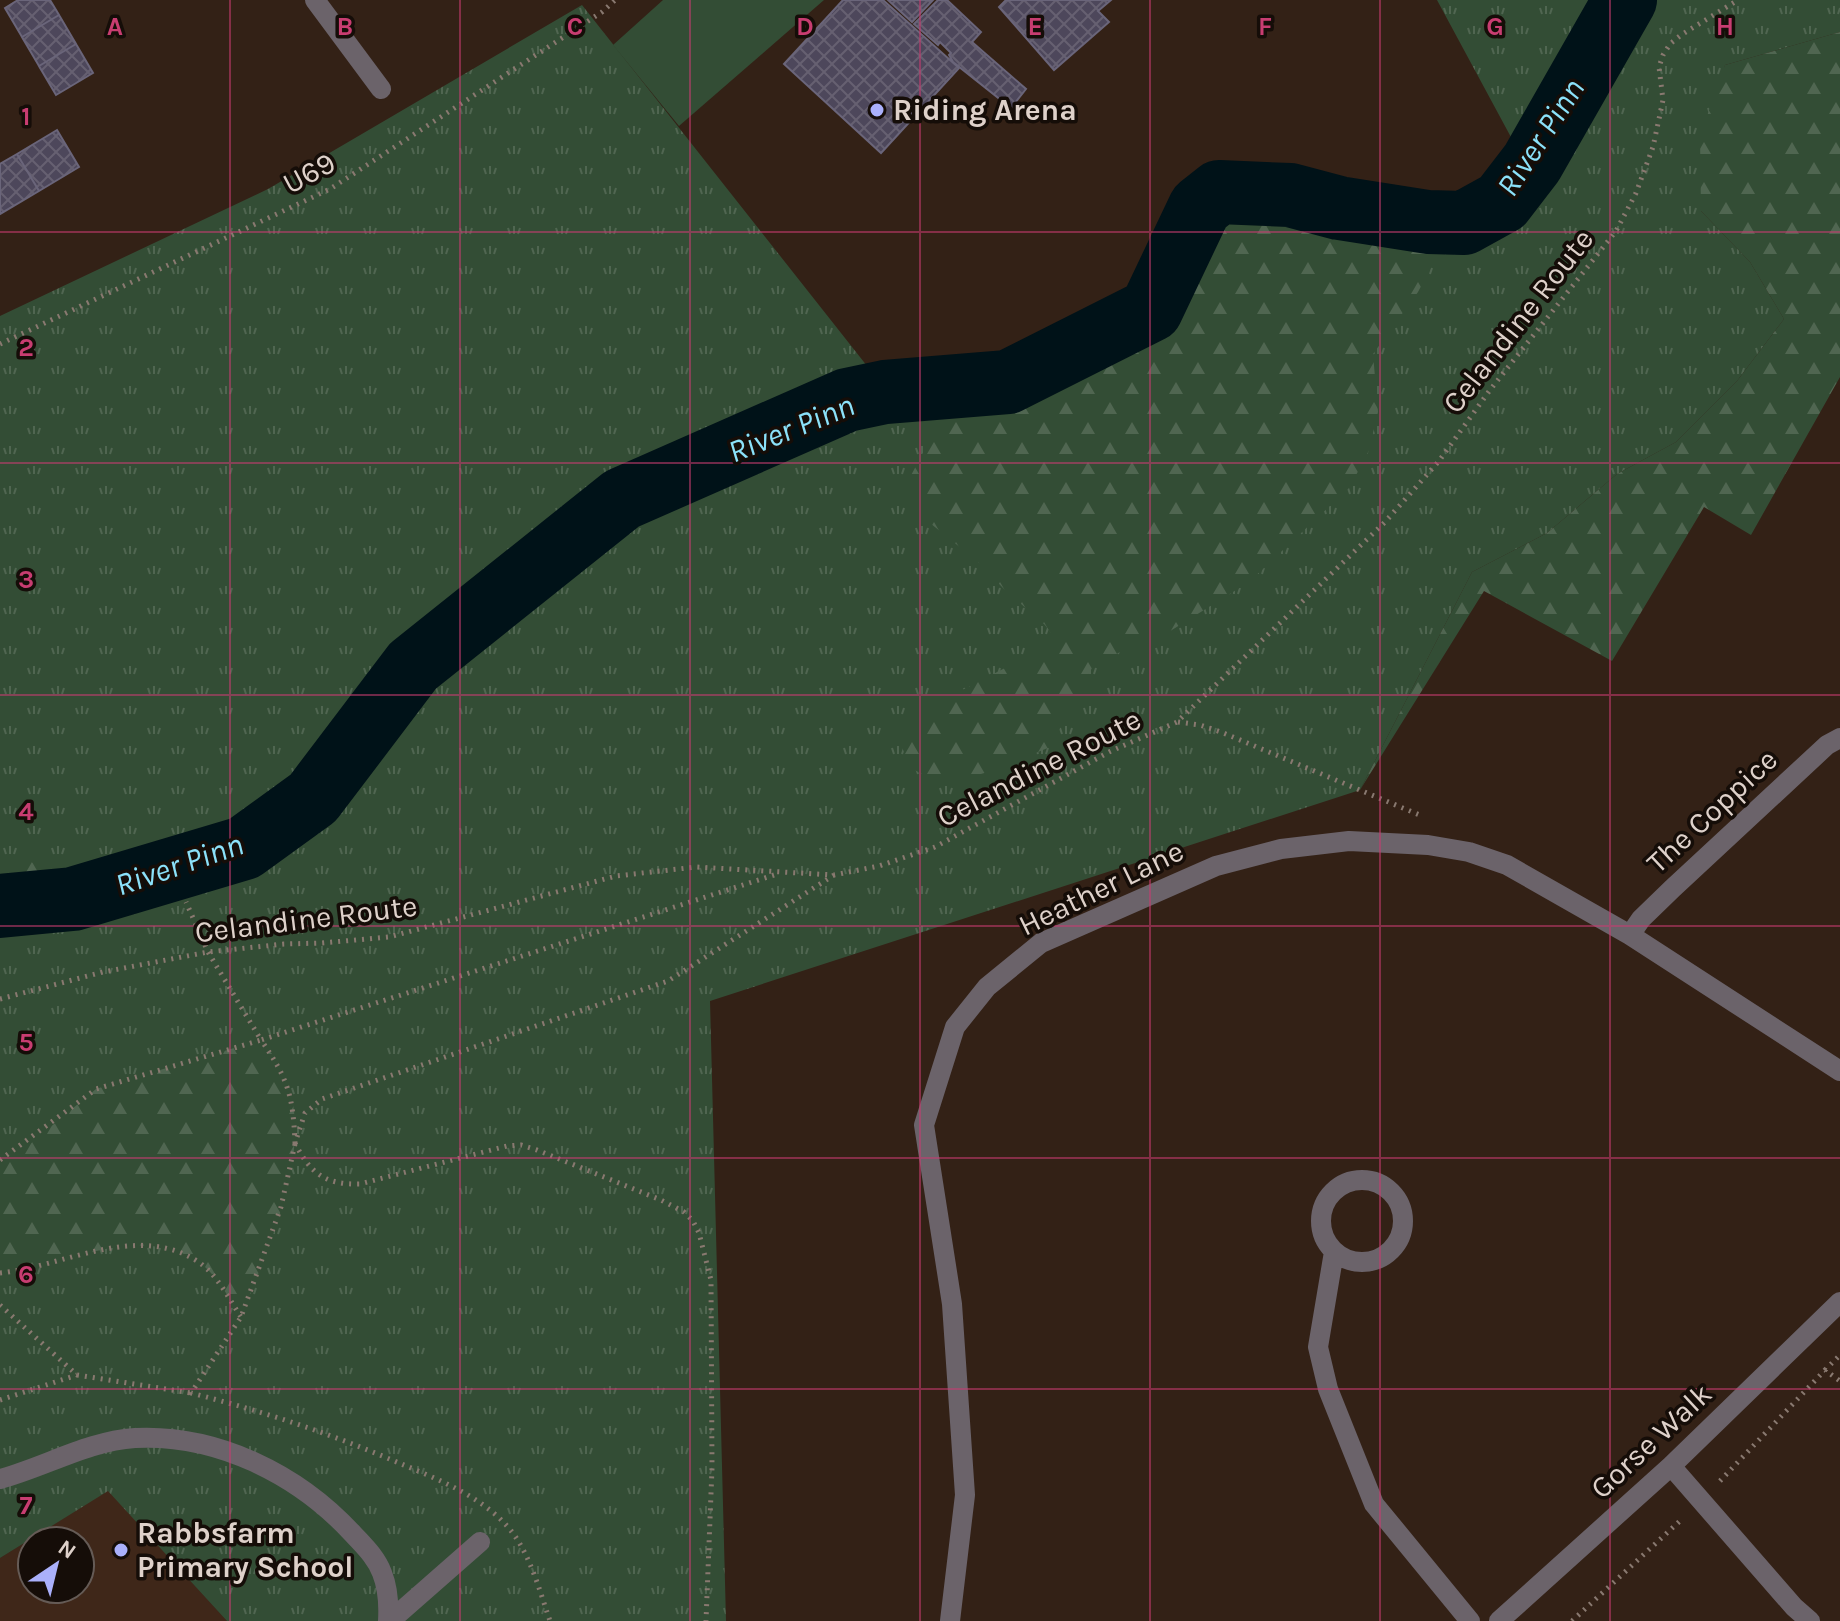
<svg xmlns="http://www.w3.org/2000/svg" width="1840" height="1621" font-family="Karla,sans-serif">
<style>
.built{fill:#3f2719;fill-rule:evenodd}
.grass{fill:url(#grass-tufts)}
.forest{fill:url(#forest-firs)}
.garden{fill:#334d35}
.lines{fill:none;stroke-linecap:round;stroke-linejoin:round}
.river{stroke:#001218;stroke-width:64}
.building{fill:url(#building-cross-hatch);stroke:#6a657a;stroke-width:2}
.path{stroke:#897970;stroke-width:5;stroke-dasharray:2 6;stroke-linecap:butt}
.minor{stroke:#6b636a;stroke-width:20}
.grid{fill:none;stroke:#c83d71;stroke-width:2;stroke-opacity:0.55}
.poi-dot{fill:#aab0fb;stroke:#150d08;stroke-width:3}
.labels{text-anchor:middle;stroke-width:7;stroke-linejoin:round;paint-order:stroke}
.poi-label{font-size:30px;font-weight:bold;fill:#ded1ca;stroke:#150d08;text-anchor:start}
.street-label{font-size:30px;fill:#ded1ca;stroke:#150d08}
.water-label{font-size:32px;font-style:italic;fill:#8be1f9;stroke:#150d08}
.grid-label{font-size:26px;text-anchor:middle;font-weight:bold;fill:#c83d71;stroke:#150d08;stroke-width:7;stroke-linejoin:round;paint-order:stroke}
</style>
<defs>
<pattern id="grass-tufts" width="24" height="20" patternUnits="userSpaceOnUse" patternTransform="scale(2)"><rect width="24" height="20" fill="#334d35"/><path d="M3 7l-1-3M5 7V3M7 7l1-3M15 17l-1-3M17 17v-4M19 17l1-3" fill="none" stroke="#506651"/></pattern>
<pattern id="forest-firs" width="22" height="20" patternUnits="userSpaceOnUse" patternTransform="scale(2)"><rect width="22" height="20" fill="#334d35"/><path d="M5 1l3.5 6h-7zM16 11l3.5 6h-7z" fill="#506651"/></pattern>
<pattern id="building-cross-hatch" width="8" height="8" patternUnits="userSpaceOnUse" patternTransform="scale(2)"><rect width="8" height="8" fill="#4d475b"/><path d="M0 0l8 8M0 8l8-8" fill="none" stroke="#666071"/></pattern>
</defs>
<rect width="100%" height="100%" fill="#332116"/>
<path class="built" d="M 108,1490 L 227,1621 L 0,1621 L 0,1558 ZM 32,1541 L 80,1541 L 80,1589 L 32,1589 Z"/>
<path class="grass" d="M 1437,0 L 1840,0 L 1840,32 L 1725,65 L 1701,211 L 1750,262 L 1784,319 L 1737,381 L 1676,442 L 1617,474 L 1547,533 L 1472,572 L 1360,790 L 710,1001 L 726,1621 L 227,1621 L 108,1491 L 0,1558 L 0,316 L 268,189 L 582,5 L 886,390 L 981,371 L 1007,369 L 1143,303 L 1183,207 L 1217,180 L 1461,210 L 1497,188 L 1519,152 Z"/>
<path class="forest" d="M 1840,32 L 1840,377 L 1751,535 L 1704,507 L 1612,661 L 1484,591 L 1360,790 L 1472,572 L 1547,533 L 1617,474 L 1676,442 L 1737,381 L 1784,319 L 1750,262 L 1701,211 L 1700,136 L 1725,65 Z
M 1217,180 L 1461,210 L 1418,292 L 1373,354 L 1378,412 L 1368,453 L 1349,488 L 1249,582 L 1159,638 L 1127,648 L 1092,668 L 1050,747 L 995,770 L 942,785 L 911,768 L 897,736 L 939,702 L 1057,641 L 1045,625 L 1003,588 L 977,561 L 925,519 L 907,483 L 944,413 L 981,371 L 1007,369 L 1143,303 L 1183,207 Z
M 0,857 L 25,858 L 57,877 L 49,886 L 0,891 Z
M 261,1040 C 268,1049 277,1059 282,1070 C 319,1142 268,1248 241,1317 C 229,1299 218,1276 200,1263 C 139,1221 63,1267 0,1273 L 0,1169 L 96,1089 Z"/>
<path class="garden" d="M 663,0 L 824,0 L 679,126 L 613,45 Z"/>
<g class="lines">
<path class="river" d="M 0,906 L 73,899 L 244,848 L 313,798 L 413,666 L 622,499 L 847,400 L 885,392 L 1008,382 L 1151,310 L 1200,207 L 1219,192 L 1290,195 L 1339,208 L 1428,222 L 1464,223 L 1502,202 L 1532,163 L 1625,0"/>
</g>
<path class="building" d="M 18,0 L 50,0 L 59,15 L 22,37 L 5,8 Z
M 843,0 L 883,0 L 959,68 L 881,153 L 784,64 Z
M 888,0 L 933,0 L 912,22 Z
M 938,0 L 947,0 L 981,32 L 972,42 L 1026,89 L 1011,108 L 953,62 L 949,55 L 951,53 L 940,42 L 938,45 L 914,24 Z
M 1006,0 L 1111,0 L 1098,11 L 1109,22 L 1054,70 L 999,7 Z
M 59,15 L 76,44 L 39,66 L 22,37 Z
M 76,44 L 93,73 L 56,95 L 39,66 Z
M 57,130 L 79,167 L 39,191 L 17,154 Z
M 17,154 L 39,191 L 0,214 L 0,164 Z"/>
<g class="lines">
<path class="path" d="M 0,344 L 330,189 L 602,12 L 615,0
M 1178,722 L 1200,725 L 1221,732 L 1422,816
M 774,875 L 261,1040 C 288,1079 293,1095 295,1143 L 305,1113 L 322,1099 L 668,981 L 834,875
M 0,999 L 103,972 L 208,952 L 284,944 L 322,943 L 389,937 L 616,876 L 696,867 L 834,875 L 879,866 L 935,847 L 1109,752 L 1177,722 L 1385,522 L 1439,461 L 1490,390 L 1616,231 L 1636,193 L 1653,147 L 1663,100 L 1659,67 L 1663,55 L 1670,44 L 1681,35 L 1738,0
M 295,1143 C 310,1173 325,1185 360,1184 L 507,1146 L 521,1145 L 537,1150 L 661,1200 L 684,1212 L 693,1221 L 699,1233 L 711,1280 L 712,1468 L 706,1621
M 295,1144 L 281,1207 L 241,1317 L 191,1393 C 265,1412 329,1433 399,1463 C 437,1479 485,1497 512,1532 C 531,1557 540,1592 550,1621
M 0,1160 L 96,1089 L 261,1040 L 208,952 L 186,902
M 0,1273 C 63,1267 139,1221 200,1263 C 218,1276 229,1299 241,1317
M 0,1305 L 77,1375 L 191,1393
M 1825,1370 L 1840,1355
M 0,1400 L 77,1375
M 1720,1481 L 1825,1370 L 1840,1381
M 1572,1621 L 1682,1519"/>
<path class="minor" d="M 315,0 L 381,89
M 1630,935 L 1641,919 L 1673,888 L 1827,745 L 1840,738
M1321 1221a41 41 0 1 1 82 0a41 41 0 1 1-82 0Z
M 1334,1252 L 1318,1347 L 1328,1389 L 1374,1504 L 1470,1621
M 1671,1466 L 1794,1607 L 1810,1621
M 0,1479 C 45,1467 88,1441 135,1438 C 217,1434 298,1474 353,1534 C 364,1546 376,1557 382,1573 C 388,1588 389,1604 388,1621
M 390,1621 L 480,1542
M 950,1621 L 965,1495 L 952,1304 L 924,1125 L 955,1027 L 987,987 L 1041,943 L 1216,866 L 1281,849 L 1349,841 L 1428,845 L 1469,852 L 1507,865 L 1630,935 L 1840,1071
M 1499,1621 L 1671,1466 L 1840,1302"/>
</g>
<path class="grid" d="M 230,0 L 230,1621M 460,0 L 460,1621M 690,0 L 690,1621M 920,0 L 920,1621M 1150,0 L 1150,1621M 1380,0 L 1380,1621M 1610,0 L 1610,1621M 0,232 L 1840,232M 0,463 L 1840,463M 0,695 L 1840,695M 0,926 L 1840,926M 0,1158 L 1840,1158M 0,1389 L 1840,1389"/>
<g class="poi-dot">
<circle cx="877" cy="110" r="8"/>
<circle cx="121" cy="1550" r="8"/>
</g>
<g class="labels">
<g class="poi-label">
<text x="893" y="120">Riding Arena</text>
<text x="137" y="1543">Rabbsfarm<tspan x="137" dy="34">Primary School</tspan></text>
</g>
<g class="street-label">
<text transform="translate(309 173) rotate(-28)" y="10">U69</text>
<text transform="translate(1518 321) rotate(-52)" y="10">Celandine Route</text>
<text transform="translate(1039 768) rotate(-27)" y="10">Celandine Route</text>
<text transform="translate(1712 811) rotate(-43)" y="10">The Coppice</text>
<text transform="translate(1101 888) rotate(-26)" y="10">Heather Lane</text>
<text transform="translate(306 919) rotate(-7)" y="10">Celandine Route</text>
<text transform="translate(1651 1441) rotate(-43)" y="10">Gorse Walk</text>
</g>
<g class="water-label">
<text transform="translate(1540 137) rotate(-57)" y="11">River Pinn</text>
<text transform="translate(791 428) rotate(-22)" y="11">River Pinn</text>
<text transform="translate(179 864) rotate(-19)" y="11">River Pinn</text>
</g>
</g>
<g class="grid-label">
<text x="115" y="35">A</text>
<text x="345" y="35">B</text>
<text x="575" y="35">C</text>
<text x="805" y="35">D</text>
<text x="1035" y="35">E</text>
<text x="1265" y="35">F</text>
<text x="1495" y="35">G</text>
<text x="1725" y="35">H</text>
<text x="26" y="125">1</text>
<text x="26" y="356">2</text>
<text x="26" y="588">3</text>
<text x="26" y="820">4</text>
<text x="26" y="1051">5</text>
<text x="26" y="1283">6</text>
<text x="26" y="1514">7</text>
</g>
<g transform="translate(56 1565) rotate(35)"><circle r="38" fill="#150d08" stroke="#655b56" stroke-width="2"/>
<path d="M0-6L14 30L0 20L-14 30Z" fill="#aab0fb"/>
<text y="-12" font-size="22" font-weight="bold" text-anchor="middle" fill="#ded1ca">N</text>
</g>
</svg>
